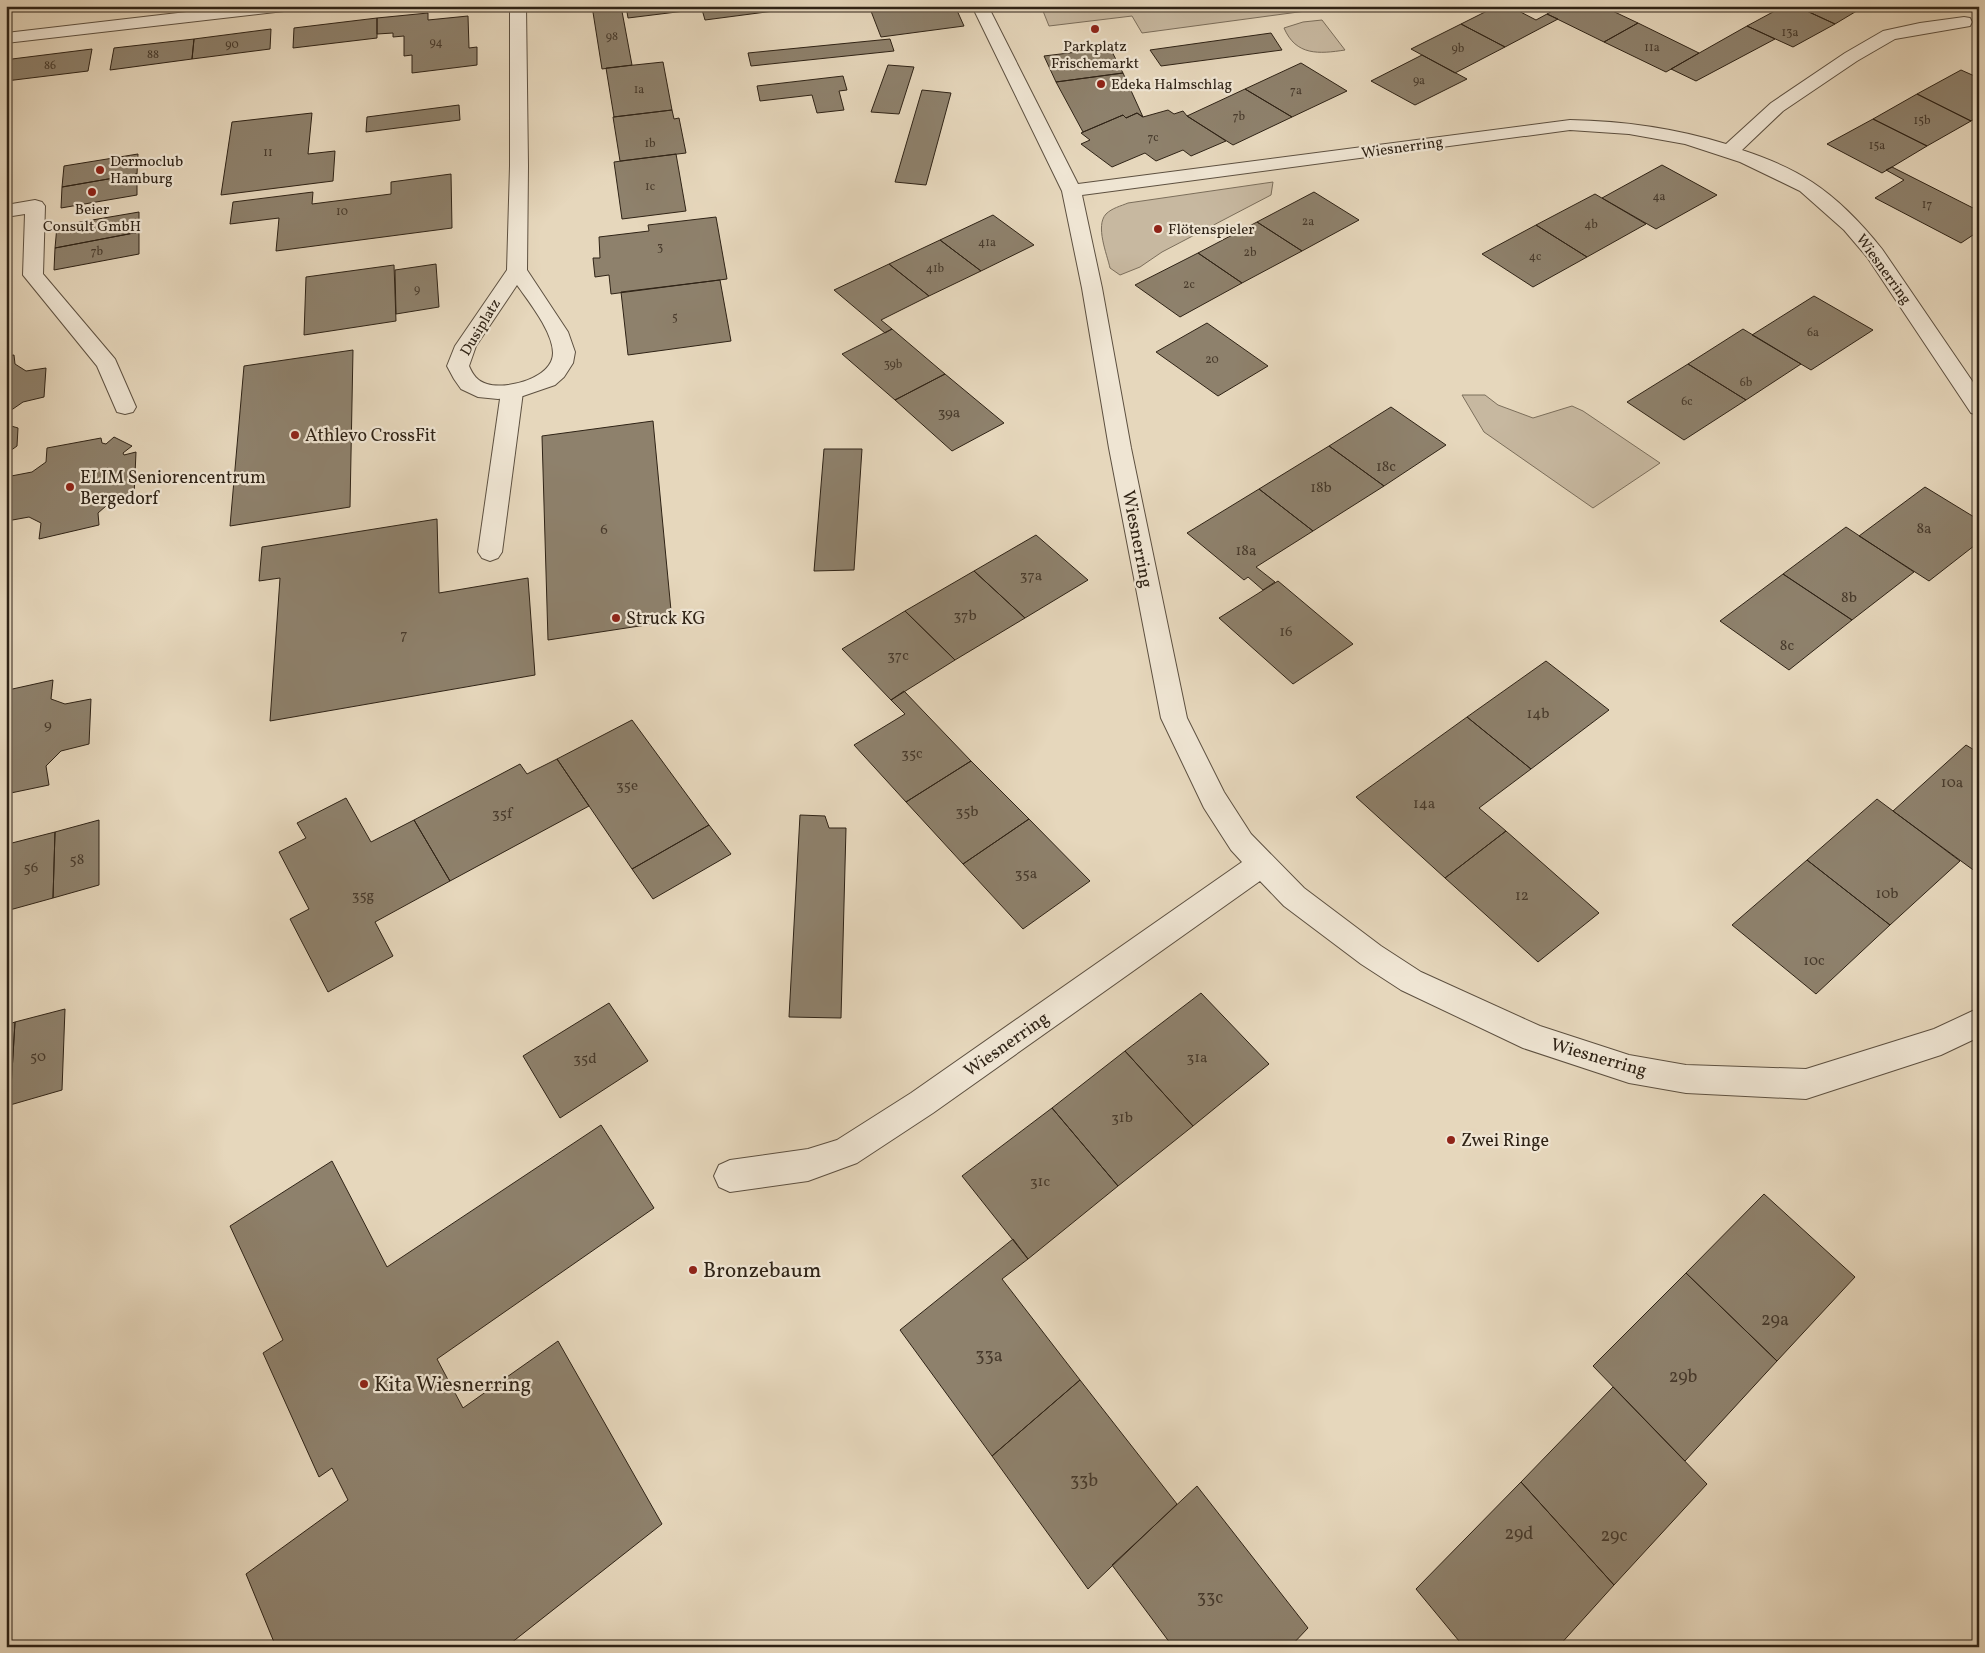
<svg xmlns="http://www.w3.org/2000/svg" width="1985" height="1653" font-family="Vollkorn,serif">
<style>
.green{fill:#c7b8a0;stroke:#7b6e5b}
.building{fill:#8e816c;stroke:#2f2316}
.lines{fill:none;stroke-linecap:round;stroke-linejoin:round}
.service-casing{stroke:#5d5040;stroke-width:2}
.minor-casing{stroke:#5d5040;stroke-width:2}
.tertiary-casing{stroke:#5d5040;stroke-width:2}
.service{fill:#efe5d3;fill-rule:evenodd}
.minor{fill:#efe5d3;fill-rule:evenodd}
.tertiary{fill:#efe5d3;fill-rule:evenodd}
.poi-dot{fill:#8f2418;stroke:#efe5d3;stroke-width:2}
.labels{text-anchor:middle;stroke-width:4.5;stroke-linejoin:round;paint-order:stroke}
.far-number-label{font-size:12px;fill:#473a2c}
.far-poi-label{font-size:15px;fill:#2f2316;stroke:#efe5d3;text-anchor:start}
.far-street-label{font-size:15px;fill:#2f2316;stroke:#efe5d3}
.number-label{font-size:15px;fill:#473a2c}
.poi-label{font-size:18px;fill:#2f2316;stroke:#efe5d3;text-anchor:start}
.street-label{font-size:18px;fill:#2f2316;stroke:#efe5d3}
.near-number-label{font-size:18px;fill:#473a2c}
.near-poi-label{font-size:21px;fill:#2f2316;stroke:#efe5d3;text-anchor:start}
</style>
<rect width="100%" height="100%" fill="#e6d7bc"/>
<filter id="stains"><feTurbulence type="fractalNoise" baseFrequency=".004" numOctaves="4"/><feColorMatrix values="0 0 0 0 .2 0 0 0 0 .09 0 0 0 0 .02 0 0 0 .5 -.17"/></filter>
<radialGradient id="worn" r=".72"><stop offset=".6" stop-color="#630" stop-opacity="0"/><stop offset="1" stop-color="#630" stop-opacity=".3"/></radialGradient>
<path class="green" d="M 1041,6 L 1343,6 L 1142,33 L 1132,16 L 1049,26 Z
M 1322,20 L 1345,50 C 1319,54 1296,56 1284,28 L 1303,22 Z
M 1273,182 L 1271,195 L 1162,252 L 1140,267 L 1120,275 L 1110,268 C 1107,254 1095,226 1106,214 C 1112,208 1121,206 1128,203 Z
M 1462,395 L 1485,395 L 1498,405 L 1533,418 L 1572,406 L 1583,411 L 1660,463 L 1593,508 L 1484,432 Z"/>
<path class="building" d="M 592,6 L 621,6 L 632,65 L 602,69 Z
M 626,6 L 701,6 L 701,9 L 628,18 Z
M 701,6 L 812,6 L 705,20 Z
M 869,6 L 955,6 L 964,26 L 881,37 Z
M 1497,6 L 1509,6 L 1536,20 L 1547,14 L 1558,19 L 1505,47 L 1461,24 Z
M 1561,6 L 1602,6 L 1638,23 L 1604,42 L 1547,14 Z
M 1784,6 L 1796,6 L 1835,24 L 1793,47 L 1747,26 Z
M 1796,6 L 1865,6 L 1835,24 Z
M 428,13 L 428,20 L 468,16 L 469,48 L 477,47 L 477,65 L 412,73 L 412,55 L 404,56 L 404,36 L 393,37 L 393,33 L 377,34 L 377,18 Z
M 377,18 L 377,38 L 293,48 L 294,28 Z
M 1638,23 L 1699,53 L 1666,72 L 1604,42 Z
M 1461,24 L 1505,47 L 1455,73 L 1411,49 Z
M 1747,26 L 1775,39 L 1696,81 L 1671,69 Z
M 271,29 L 270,49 L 192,59 L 194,39 Z
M 1271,33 L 1282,50 L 1161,66 L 1150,50 Z
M 194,39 L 192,59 L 110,70 L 114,48 Z
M 890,39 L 894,51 L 751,66 L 748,53 Z
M 1110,48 L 1123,73 L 1056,82 L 1044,56 Z
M 92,49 L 88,71 L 6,81 L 12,59 Z
M 1422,55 L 1467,79 L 1415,105 L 1371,81 Z
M 663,62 L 672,110 L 614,117 L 606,68 Z
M 1301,63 L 1347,91 L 1292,117 L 1245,89 Z
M 888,65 L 914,67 L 899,114 L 871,112 Z
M 1961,70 L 1979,78 L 1979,116 L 1971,121 L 1917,94 Z
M 1123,73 L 1143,117 L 1137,113 L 1126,118 L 1123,115 L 1083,132 L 1056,82 Z
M 843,76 L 847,90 L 839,91 L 844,110 L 817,113 L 812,95 L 760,101 L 757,86 Z
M 1245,89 L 1292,117 L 1233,145 L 1187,116 Z
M 922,90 L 951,93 L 926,185 L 895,182 Z
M 1917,94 L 1971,121 L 1927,146 L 1873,119 Z
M 459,105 L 460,120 L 366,132 L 367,117 Z
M 672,110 L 674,119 L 679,118 L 686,153 L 620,161 L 613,117 Z
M 1168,110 L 1174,114 L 1183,111 L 1187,116 L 1226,141 L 1191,156 L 1183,150 L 1156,161 L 1145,153 L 1112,167 L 1081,144 L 1090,140 L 1081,133 L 1123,115 L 1126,118 L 1137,113 L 1143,117 Z
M 312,113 L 308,154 L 335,151 L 333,181 L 221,195 L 232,122 Z
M 1873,119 L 1927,146 L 1882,173 L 1827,144 Z
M 138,154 L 137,174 L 62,187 L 64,166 Z
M 676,154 L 686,211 L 622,219 L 614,162 Z
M 1662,165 L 1717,195 L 1656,229 L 1602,198 Z
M 1892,167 L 1979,211 L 1979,231 L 1961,243 L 1875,198 L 1904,180 L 1886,170 Z
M 137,174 L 137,195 L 61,208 L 62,187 Z
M 451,174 L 452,228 L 276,251 L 279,218 L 230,224 L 233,202 L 313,192 L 312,204 L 391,194 L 391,182 Z
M 1314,192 L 1359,220 L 1302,251 L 1257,222 Z
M 1595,194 L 1646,224 L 1587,257 L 1536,225 Z
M 139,212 L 139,232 L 55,248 L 57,226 Z
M 993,215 L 1034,245 L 981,271 L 940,240 Z
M 716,217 L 727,279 L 611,294 L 609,275 L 595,277 L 593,258 L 600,258 L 599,237 L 649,231 L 648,225 Z
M 1257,222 L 1302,251 L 1242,283 L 1198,253 Z
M 1536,225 L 1587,257 L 1533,287 L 1482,254 Z
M 139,232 L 139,254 L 54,270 L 55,248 Z
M 940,240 L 981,271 L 929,296 L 889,264 Z
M 1198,253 L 1242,283 L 1180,317 L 1135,285 Z
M 436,264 L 439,307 L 396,314 L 395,270 Z
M 889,264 L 929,296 L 881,320 L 892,329 L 885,333 L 834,290 Z
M 394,265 L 396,321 L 304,335 L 306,277 Z
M 720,280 L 731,341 L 628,355 L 621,292 Z
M 1814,296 L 1873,330 L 1811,370 L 1752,335 Z
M 1207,323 L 1268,366 L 1218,396 L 1156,352 Z
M 892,329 L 945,374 L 895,400 L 842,354 Z
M 1743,329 L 1801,364 L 1746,400 L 1688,364 Z
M 353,350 L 350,507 L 230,526 L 244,366 Z
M 14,355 L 15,364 L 26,371 L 46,368 L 44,397 L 23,402 L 10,411 L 8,425 L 18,428 L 17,446 L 6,454 L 6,356 Z
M 1688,364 L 1746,400 L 1684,440 L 1627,402 Z
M 945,374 L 1004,423 L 952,451 L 895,400 Z
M 1391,407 L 1446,445 L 1384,486 L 1329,446 Z
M 653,421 L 672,621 L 548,640 L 542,436 Z
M 114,437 L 132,446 L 123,453 L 124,455 L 136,452 L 134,497 L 114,499 L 98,513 L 99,525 L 39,539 L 41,523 L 29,517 L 7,521 L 6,528 L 6,477 L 32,472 L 46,462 L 47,448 L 101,438 L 102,443 L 106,444 Z
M 1329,446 L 1384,486 L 1313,531 L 1259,489 Z
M 824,449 L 862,449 L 854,570 L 814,571 Z
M 1925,487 L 1979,520 L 1979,542 L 1929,581 L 1859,536 Z
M 1259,489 L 1313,531 L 1256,567 L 1275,582 L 1263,590 L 1248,577 L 1244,580 L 1187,533 Z
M 437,519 L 439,593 L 528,578 L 535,675 L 270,721 L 280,578 L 259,581 L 262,547 Z
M 1846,527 L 1914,572 L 1852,620 L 1783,574 Z
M 1036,535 L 1088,580 L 1025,618 L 974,571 Z
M 974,571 L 1025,618 L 955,660 L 905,611 Z
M 1783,574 L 1852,620 L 1789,670 L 1720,621 Z
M 1278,581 L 1353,644 L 1293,684 L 1219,618 Z
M 905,611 L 955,660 L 891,700 L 842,649 Z
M 1546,661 L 1609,710 L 1531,769 L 1467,717 Z
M 53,680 L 51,699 L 65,704 L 91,699 L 89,744 L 61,751 L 46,766 L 49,785 L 6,794 L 6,689 L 8,690 Z
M 904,691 L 971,761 L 906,802 L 854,745 L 905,714 L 891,700 Z
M 1467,717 L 1531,769 L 1479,808 L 1506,831 L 1445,878 L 1356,797 Z
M 632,720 L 709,825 L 632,869 L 557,759 Z
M 1966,745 L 1979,753 L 1979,870 L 1976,872 L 1893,811 Z
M 557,759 L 589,806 L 450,881 L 414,820 L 520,764 L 527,774 Z
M 971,761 L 1029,819 L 963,864 L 906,802 Z
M 346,798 L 371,842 L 414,820 L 450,881 L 375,922 L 393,956 L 328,992 L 290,919 L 309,909 L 279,852 L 306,838 L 297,823 Z
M 1877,799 L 1960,861 L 1890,925 L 1807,860 Z
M 800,815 L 825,816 L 829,828 L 846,828 L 841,1018 L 789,1017 Z
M 1029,819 L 1090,881 L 1023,929 L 963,864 Z
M 99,820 L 99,885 L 53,898 L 55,832 Z
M 709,825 L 731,854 L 653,899 L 632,869 Z
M 1506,831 L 1599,913 L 1538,962 L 1445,878 Z
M 55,832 L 53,898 L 6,911 L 8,844 Z
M 1807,860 L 1890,925 L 1816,994 L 1732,925 Z
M 1201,993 L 1269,1064 L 1193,1126 L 1125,1051 Z
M 609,1003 L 648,1061 L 560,1118 L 523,1056 Z
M 65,1009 L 62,1090 L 10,1105 L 15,1022 Z
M 15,1022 L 10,1105 L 6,1106 L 6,1025 Z
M 1125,1051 L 1193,1126 L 1118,1186 L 1052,1108 Z
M 1052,1108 L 1118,1186 L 1028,1259 L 962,1176 Z
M 601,1125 L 654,1208 L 437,1359 L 463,1408 L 558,1341 L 662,1524 L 506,1647 L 276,1647 L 246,1574 L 348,1500 L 332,1468 L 319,1477 L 263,1353 L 283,1340 L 230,1226 L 332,1161 L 387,1267 Z
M 1764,1194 L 1855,1277 L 1777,1361 L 1686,1273 Z
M 1013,1239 L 1028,1259 L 1002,1279 L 1080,1380 L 992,1456 L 900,1330 Z
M 1686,1273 L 1777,1361 L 1685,1461 L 1593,1366 Z
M 1080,1380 L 1177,1504 L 1088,1589 L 992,1456 Z
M 1613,1387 L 1707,1484 L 1614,1585 L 1521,1482 Z
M 1521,1482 L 1614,1585 L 1558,1647 L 1464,1647 L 1416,1589 Z
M 1197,1486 L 1308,1628 L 1290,1647 L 1173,1647 L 1112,1565 Z"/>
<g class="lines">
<defs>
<path id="service" d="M 512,385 L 520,387 L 523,392 L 502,552 L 498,558 L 490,561 L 482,558 L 478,552 L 501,392 L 504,387 Z"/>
<path id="minor" d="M 510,6 L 526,6 L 528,166 L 527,270 L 568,332 L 575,352 L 573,363 L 564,377 L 555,385 L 523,396 L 498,399 L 478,397 L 461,389 L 454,379 L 447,366 L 455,346 L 507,270 L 510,166 ZM 517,285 C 529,302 553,332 553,353 C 553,378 507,390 487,384 C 477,381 473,375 469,366 L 476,346 Z
M 972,6 L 988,6 L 1078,184 L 1570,120 C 1623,121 1675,128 1726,144 L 1771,103 L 1845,53 L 1883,31 L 1920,23 L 1964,17 L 1970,18 L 1972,22 L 1970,26 L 1895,39 L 1857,61 L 1783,111 L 1742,150 C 1766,158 1791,168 1812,182 C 1838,199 1863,225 1882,249 L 1979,391 L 1979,415 L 1971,413 L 1867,257 L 1844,230 L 1800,191 L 1740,162 L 1685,144 L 1629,134 L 1570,130 L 1082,195 L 1102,288 L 1131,448 L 1187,718 L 1224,792 L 1251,834 L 1304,888 L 1381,946 L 1421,972 L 1540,1026 L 1629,1055 L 1686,1065 L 1806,1069 L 1934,1029 L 1979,1008 L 1979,1037 L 1941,1055 L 1806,1099 L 1686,1093 L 1629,1083 L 1523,1048 L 1401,990 L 1361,964 L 1284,906 L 1260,881 L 933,1113 L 857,1163 L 808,1181 L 730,1192 L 719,1187 L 714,1176 L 719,1165 L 730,1160 L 808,1149 L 837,1140 L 911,1093 L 1242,862 L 1231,850 L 1204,808 L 1161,718 L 1109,448 L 1082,288 L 1062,191 Z
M 35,200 L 42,202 L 45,206 L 43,274 L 115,359 L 136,407 L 133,412 L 125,414 L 117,412 L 97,366 L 23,275 L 25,214 L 6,217 L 6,205 Z"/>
<path id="tertiary" d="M 238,6 L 292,6 L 290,10 L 284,11 L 6,43 L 6,33 Z"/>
</defs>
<use href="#service" class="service-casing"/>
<use href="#minor" class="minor-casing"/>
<use href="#tertiary" class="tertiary-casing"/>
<use href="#service" class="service"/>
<use href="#minor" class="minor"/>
<use href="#tertiary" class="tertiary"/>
</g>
<g class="poi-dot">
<circle cx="1095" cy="29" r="5"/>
<circle cx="1101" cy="84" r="5"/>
<circle cx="100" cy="170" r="5"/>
<circle cx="92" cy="192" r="5"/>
<circle cx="1158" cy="229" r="5"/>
<circle cx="295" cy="435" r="5"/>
<circle cx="70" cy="487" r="5"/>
<circle cx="616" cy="618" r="5"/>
<circle cx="1451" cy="1140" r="5"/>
<circle cx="693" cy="1270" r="5"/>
<circle cx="364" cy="1384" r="5"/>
</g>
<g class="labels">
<g class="far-number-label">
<text x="1790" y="36">13a</text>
<text x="612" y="40">98</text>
<text x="436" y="46">94</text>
<text x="232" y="48">90</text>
<text x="1652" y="51">11a</text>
<text x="1458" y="52">9b</text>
<text x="153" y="58">88</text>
<text x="50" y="69">86</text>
<text x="1419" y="84">9a</text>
<text x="639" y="93">1a</text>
<text x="1296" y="94">7a</text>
<text x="1239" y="120">7b</text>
<text x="1922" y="124">15b</text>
<text x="1153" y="141">7c</text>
<text x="650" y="147">1b</text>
<text x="1877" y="149">15a</text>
<text x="268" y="156">11</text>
<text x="650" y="190">1c</text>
<text x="1659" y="200">4a</text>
<text x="1927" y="208">17</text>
<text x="342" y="215">10</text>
<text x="1308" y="225">2a</text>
<text x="1591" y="228">4b</text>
<text x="987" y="246">41a</text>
<text x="660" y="251">3</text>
<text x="97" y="255">7b</text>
<text x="1250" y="256">2b</text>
<text x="1535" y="260">4c</text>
<text x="935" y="272">41b</text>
<text x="1189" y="288">2c</text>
<text x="417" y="293">9</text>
<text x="675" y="321">5</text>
<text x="1813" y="336">6a</text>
<text x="1212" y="363">20</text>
<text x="893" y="368">39b</text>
<text x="1746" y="386">6b</text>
<text x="1687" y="405">6c</text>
</g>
<g class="far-poi-label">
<text x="1095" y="51" text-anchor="middle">Parkplatz<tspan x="1095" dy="17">Frischemarkt</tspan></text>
<text x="1111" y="89">Edeka Halmschlag</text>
<text x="110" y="166">Dermoclub<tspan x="110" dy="17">Hamburg</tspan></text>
<text x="92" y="214" text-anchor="middle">Beier<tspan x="92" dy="17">Consult GmbH</tspan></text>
<text x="1168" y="234">Flötenspieler</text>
</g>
<g class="far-street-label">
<text transform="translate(1402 147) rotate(-8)" y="5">Wiesnerring</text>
<text transform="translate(1884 269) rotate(54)" y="5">Wiesnerring</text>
<text transform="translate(480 327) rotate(-59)" y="5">Dusiplatz</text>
</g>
<g class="number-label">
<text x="949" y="417">39a</text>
<text x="1386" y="471">18c</text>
<text x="1321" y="492">18b</text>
<text x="1924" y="533">8a</text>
<text x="604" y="534">6</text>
<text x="1246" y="555">18a</text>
<text x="1031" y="580">37a</text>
<text x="1849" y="602">8b</text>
<text x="965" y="620">37b</text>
<text x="1286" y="636">16</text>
<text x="404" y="639">7</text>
<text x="1787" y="650">8c</text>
<text x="898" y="660">37c</text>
<text x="1538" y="718">14b</text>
<text x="48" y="729">9</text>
<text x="912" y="758">35c</text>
<text x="1952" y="787">10a</text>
<text x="627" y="790">35e</text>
<text x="1424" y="808">14a</text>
<text x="967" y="816">35b</text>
<text x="502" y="818">35f</text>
<text x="77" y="864">58</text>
<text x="31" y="872">56</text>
<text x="1026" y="878">35a</text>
<text x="1887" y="898">10b</text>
<text x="363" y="900">35g</text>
<text x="1522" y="900">12</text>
<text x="1814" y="965">10c</text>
<text x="38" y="1061">50</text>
<text x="1197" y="1062">31a</text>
<text x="585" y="1063">35d</text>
<text x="1122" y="1122">31b</text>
<text x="1040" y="1186">31c</text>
</g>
<g class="poi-label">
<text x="305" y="441">Athlevo CrossFit</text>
<text x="80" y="483">ELIM Seniorencentrum<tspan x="80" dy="21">Bergedorf</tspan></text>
<text x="626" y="624">Struck KG</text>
<text x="1461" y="1146">Zwei Ringe</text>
</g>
<g class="street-label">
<text transform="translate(1138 539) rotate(79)" y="6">Wiesnerring</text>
<text transform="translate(1006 1044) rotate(-35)" y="6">Wiesnerring</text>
<text transform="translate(1599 1057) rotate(16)" y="6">Wiesnerring</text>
</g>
<g class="near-number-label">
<text x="1775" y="1325">29a</text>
<text x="989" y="1361">33a</text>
<text x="1683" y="1382">29b</text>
<text x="1084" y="1486">33b</text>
<text x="1519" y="1539">29d</text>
<text x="1614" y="1541">29c</text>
<text x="1210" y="1603">33c</text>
</g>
<g class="near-poi-label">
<text x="703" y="1277">Bronzebaum</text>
<text x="374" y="1391">Kita Wiesnerring</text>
</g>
</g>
<rect width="1985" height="1653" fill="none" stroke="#e6d7bc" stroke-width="25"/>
<rect x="8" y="8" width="1970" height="1638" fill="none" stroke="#2f2316" stroke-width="2.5"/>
<rect x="12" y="12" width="1960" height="1628" fill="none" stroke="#2f2316"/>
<rect width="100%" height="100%" filter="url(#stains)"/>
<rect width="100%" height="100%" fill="url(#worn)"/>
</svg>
